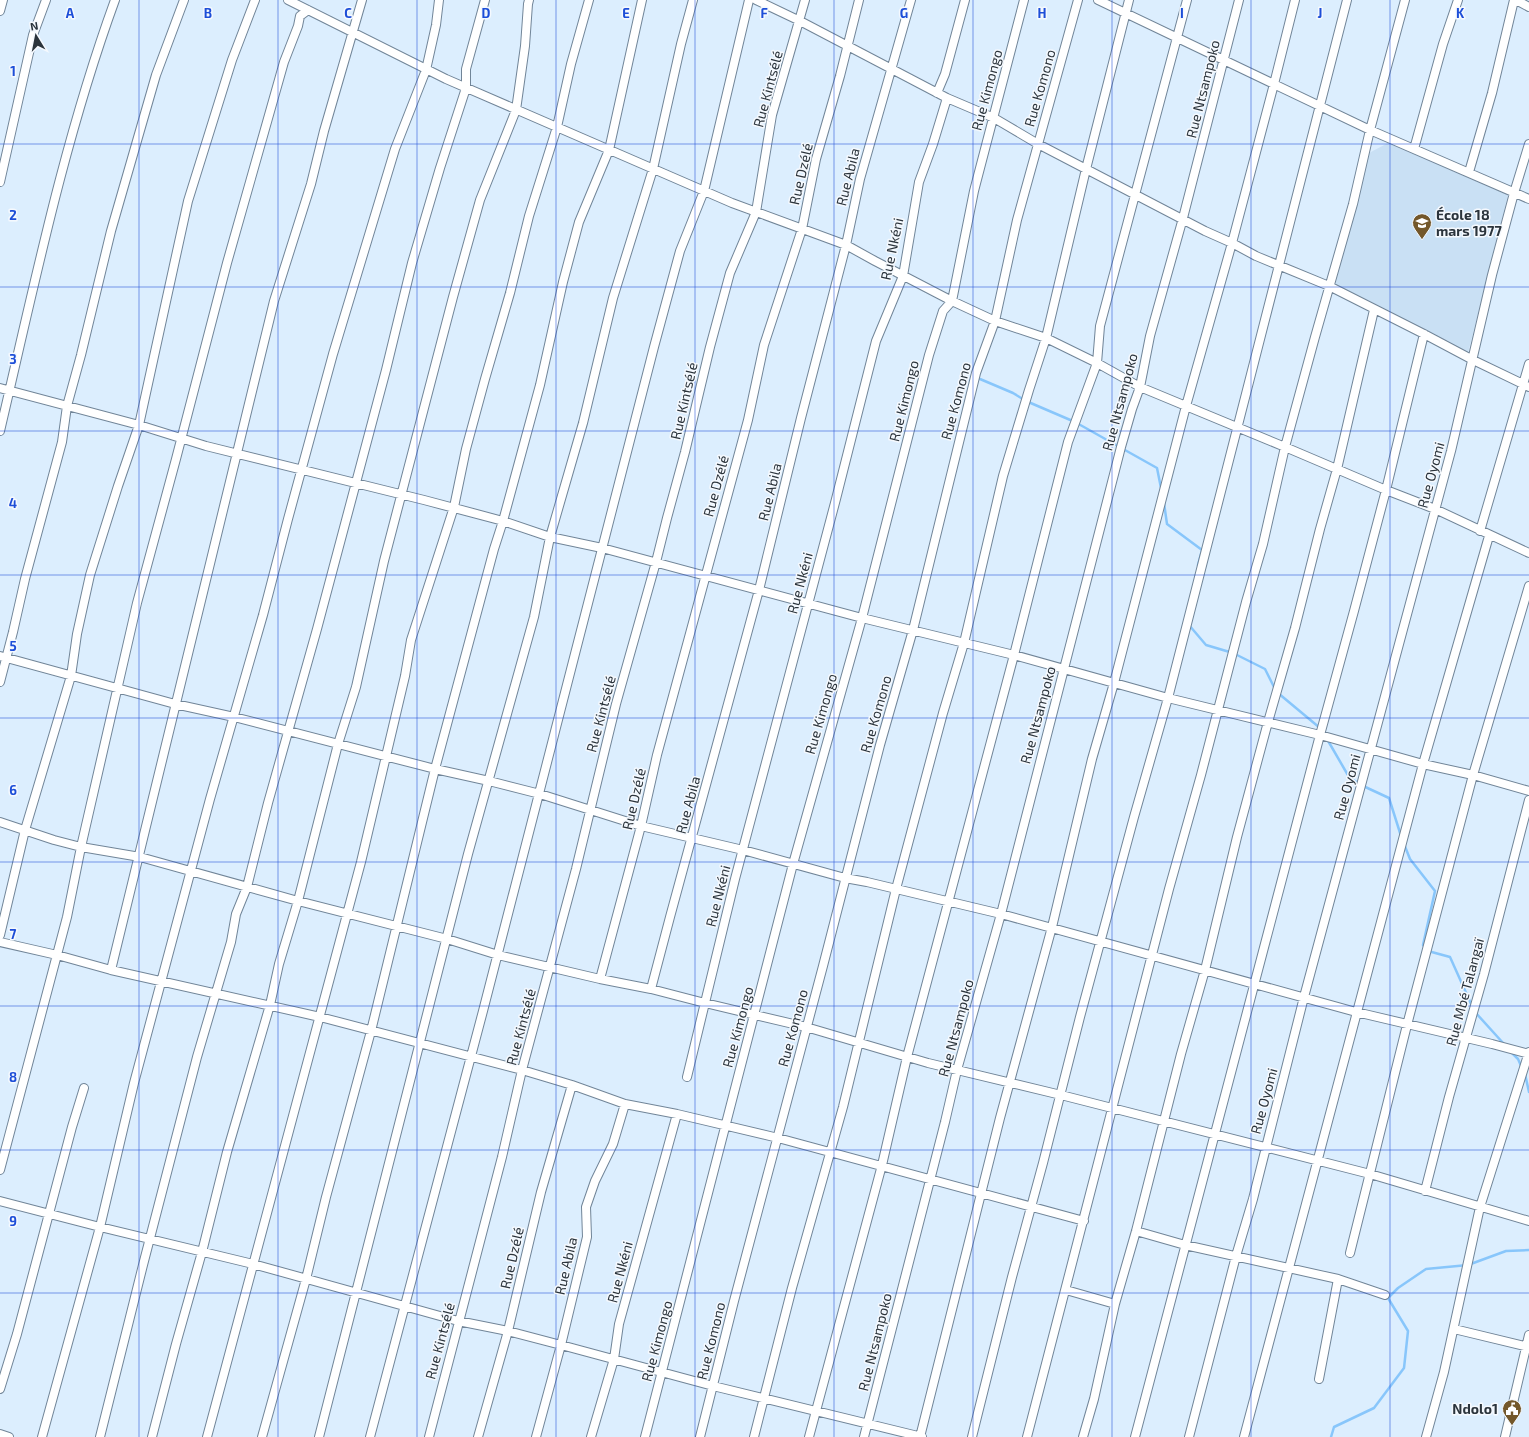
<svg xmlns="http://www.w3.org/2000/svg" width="1529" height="1437" font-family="'Exo 2',sans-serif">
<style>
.built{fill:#c9e0f4}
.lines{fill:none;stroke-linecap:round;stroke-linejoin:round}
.stream{stroke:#88c6fb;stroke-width:2.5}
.minor-casing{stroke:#718598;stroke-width:10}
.minor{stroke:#fff;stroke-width:8}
.grid{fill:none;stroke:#1d4ed8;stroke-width:1;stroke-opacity:0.55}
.labels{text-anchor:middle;stroke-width:3;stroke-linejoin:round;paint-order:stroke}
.street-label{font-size:14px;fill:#2b343c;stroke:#f5f9fe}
.poi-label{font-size:14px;font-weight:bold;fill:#2b343c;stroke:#f5f9fe;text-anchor:start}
.grid-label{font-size:13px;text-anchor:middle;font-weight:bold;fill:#1d4ed8;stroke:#f5f9fe;stroke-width:3;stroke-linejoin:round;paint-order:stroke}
</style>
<rect width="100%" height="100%" fill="#dceefe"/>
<path class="built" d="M 1388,143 L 1508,195 L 1468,353 L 1335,285 L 1369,153 Z"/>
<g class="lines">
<path class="stream" d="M 980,379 L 1013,393 L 1026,401 L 1075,422 L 1157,468 L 1161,488
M 1164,503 L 1167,524 L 1202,550 L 1198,565
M 1189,625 L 1206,645 L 1233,653 L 1265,669 L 1275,689
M 1278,693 L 1320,728
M 1327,739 L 1349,777 L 1361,785 L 1389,798 L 1401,836
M 1404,844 L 1410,859 L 1435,891 L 1423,945 L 1425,947
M 1428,951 L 1450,957 L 1472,1006
M 1475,1012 L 1504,1044
M 1511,1052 L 1518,1059 L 1522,1068
M 1525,1074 L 1529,1092
M 1331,1437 L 1334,1427 L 1374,1408 L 1404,1368 L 1408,1331 L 1388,1298 L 1398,1288 L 1426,1269 L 1468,1265 L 1506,1251 L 1529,1250"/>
<defs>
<path id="minor" d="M 288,0 L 446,79 L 732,203 L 846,245 L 875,261 L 952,301 L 995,321 L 1046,338 L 1097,363 L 1140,387 L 1285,447 L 1386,490 L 1435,509 L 1529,553
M 756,0 L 800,21 L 947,98 L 994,118 L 1038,144 L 1205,231 L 1232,243 L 1256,256 L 1329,286 L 1424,334 L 1473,360 L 1529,387
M 1098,0 L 1370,130 L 1529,199
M 1516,0 L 1529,7
M 0,11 L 3,0
M 937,93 L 945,74 L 965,0
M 1414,149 L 1443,44 L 1458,0
M 1469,172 L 1492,93 L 1514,0
M 0,182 L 33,35 L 46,0
M 0,388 L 139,425 L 206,446 L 424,500 L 503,521 L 550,537 L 602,548 L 862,618 L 1014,655 L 1168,698 L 1320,735 L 1423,764 L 1473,775 L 1529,791
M 0,431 C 34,286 64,140 115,0
M 1480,531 L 1529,364
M 0,656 L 175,704 L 234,717 L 435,769 L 489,781 L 540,794 L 641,826 L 743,850 L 845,878 L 867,882 L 1001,914 L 1356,1012 L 1492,1044 L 1529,1054
M 0,682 L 13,632 L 25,579 L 62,442 L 67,406 L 81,355 L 111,231 L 156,75 L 184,0
M 0,822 L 54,840 L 81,847 L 140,857 L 298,901 L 447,939 L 498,955 L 600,979 L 651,989 L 705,1003 L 806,1027 L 928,1063 L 1061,1095 L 1370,1174 L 1529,1221
M 0,935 L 25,830 L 71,676 L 77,634 L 90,575 L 118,486 L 139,425 L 188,201 L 232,60 L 255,0
M 0,942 L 57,955 L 111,970 L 320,1017 L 522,1070 L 572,1085 L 625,1104 L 677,1114 L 778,1138 L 1084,1221
M 111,970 L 274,301 L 311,184 L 324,131 L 362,0
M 600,979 L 641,826 L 657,755 L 748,420 L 764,345 L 802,229 L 816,159 L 840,76 L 859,0
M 651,989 L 670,917 L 759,590 L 801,418 L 846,245 L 860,179 L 911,0
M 687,1077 L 735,879 L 836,499 L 876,341 L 903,276 L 919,182 L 933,144 L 947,98
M 0,1170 L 67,917 L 81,847 L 137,603 L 176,459 L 227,263 L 284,62 L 298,26 L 300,16 L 308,10
M 1425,1191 L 1449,1097 L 1484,974 L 1529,800
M 0,1201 L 100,1227 L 253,1264 L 458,1321 L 508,1331 L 561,1345 L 713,1386 L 922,1437
M 1136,1231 L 1185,1245 L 1338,1279 L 1385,1295
M 1350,1253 L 1407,1025 L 1473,775 L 1529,586
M 1066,1290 L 1115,1304
M 1454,1329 L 1529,1347
M 1319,1379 L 1338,1279
M 0,1389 L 17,1334 L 72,1127 L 84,1088
M 0,1434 L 9,1437
M 42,1437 L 100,1227 L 134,1083 L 210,799 L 263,615 L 288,519 L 333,354 L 395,149 L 426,70 L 436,25 L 439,0
M 100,1437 L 143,1265 L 197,1057 L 231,942 L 236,914 L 247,887 L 268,803 L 317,629 L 386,370 L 412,263 L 440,168 L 466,88 L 466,69 L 485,0
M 152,1437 L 176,1344 L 202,1252 L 227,1152 L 270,1005 L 279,964 L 298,901 L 338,744 L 356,687 L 384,561 L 453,297 L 480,200 L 516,110 L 525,46 L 528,4 L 529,0
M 207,1437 L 361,862 L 405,676 L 411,640 L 454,507 L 466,449 L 485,379 L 510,293 L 529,216 L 557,127 L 571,64 L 589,0
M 262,1437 L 306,1279 L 326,1197 L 371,1031 L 435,769 L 494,549 L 503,521 L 540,385 L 563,282 L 579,222 L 609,150 L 642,0
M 319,1437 L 468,854 L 534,617 L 550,537 L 583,423 L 613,298 L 653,169 L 681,44 L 693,0
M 370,1437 L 483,1011 L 654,347 L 680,251 L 704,191 L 749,0
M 429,1437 L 502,1157 L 522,1070 L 576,869 L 616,704 L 656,562 L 667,518 L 685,452 L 710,347 L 730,273 L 756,212 L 772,115 L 805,0
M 478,1437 L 508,1331 L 541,1192 L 572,1085
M 536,1437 L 561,1345 L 587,1237 L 586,1207 L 595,1181 L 613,1144 L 625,1104
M 591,1437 L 614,1359 L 619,1324 L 677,1114
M 645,1437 L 793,864 L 862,618 L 929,355 L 943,311 L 952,301 L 974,191 L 1024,0
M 700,1437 L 734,1301 L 823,966 L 880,745 L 913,630 L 976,373 L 995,321 L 1017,220 L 1078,0
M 754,1437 L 792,1288 L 843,1107 L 896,889 L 943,713 L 964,643 L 1003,476 L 1029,390 L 1046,338 L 1086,169 L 1129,0
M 809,1437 L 882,1165 L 907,1057 L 1014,655 L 1068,442 L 1097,363 L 1100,326 L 1187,0
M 864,1437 L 945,1122 L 957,1070 L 1001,914 L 1121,447 L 1132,409 L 1140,387 L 1150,336 L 1183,218 L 1239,0
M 920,1437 L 1000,1118 L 1052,927 L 1092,759 L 1114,683 L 1186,406 L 1232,243 L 1274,84 L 1295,0
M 972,1437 L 1012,1277 L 1043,1163 L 1080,1017 L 1134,817 L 1168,698 L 1347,0
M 1027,1437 L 1169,889 L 1201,775 L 1246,602 L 1263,544 L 1285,447 L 1315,337 L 1353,204 L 1370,130 L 1405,0
M 1083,1437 L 1094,1399 L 1115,1304 L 1136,1231 L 1181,1054 L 1205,970 L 1237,837 L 1268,722 L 1295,628 L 1320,529 L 1337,469 L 1374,310
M 1135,1437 L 1320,735 L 1354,611 L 1386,490 L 1424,334
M 1189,1437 L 1236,1256 L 1253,1199 L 1304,997 L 1451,451 L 1492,275 L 1514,193 L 1529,144
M 1244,1437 L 1423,764 L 1489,536
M 1426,1437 L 1444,1372 L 1480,1207 L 1529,1052
M 1505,1437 L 1529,1335"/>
</defs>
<use href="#minor" class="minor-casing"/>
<use href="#minor" class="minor"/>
</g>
<path class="grid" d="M 139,0 L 139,1437M 278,0 L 278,1437M 417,0 L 417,1437M 556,0 L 556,1437M 695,0 L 695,1437M 834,0 L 834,1437M 973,0 L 973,1437M 1112,0 L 1112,1437M 1251,0 L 1251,1437M 1390,0 L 1390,1437M 0,144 L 1529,144M 0,287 L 1529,287M 0,431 L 1529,431M 0,575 L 1529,575M 0,718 L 1529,718M 0,862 L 1529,862M 0,1006 L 1529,1006M 0,1150 L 1529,1150M 0,1293 L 1529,1293"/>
<defs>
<symbol id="school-pin" viewBox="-11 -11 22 30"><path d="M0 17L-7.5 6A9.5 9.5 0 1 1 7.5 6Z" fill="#73572a" stroke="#f5f9fe"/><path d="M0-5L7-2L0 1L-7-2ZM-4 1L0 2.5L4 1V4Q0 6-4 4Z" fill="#fff"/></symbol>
<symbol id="civic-pin" viewBox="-11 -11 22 30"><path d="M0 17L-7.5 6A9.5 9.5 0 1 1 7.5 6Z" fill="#73572a" stroke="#f5f9fe"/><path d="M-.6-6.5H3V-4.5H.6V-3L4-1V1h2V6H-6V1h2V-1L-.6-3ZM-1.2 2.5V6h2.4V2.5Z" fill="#fff"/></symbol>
</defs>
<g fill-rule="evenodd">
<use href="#school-pin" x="1411" y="212" width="22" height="30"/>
<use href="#civic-pin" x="1501" y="1398" width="22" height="30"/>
</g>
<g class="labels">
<g class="street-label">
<text transform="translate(1040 88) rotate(-74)" y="5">Rue Komono</text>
<text transform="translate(768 89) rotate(-75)" y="5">Rue Kintsélé</text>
<text transform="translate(1203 89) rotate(-76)" y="5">Rue Ntsampoko</text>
<text transform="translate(987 90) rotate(-75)" y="5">Rue Kimongo</text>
<text transform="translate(801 174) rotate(-77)" y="5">Rue Dzélé</text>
<text transform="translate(848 177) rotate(-76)" y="5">Rue Abila</text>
<text transform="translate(892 249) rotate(-78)" y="5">Rue Nkéni</text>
<text transform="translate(684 401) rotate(-77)" y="5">Rue Kintsélé</text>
<text transform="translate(904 401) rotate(-76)" y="5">Rue Kimongo</text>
<text transform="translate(956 401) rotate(-75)" y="5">Rue Komono</text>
<text transform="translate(1120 402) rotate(-75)" y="5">Rue Ntsampoko</text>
<text transform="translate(1431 475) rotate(-75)" y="5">Rue Oyomi</text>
<text transform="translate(716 486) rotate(-75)" y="5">Rue Dzélé</text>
<text transform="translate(770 492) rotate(-76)" y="5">Rue Abila</text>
<text transform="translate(800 583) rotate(-75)" y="5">Rue Nkéni</text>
<text transform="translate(601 714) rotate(-75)" y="5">Rue Kintsélé</text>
<text transform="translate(821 714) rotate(-74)" y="5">Rue Kimongo</text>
<text transform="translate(876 714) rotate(-74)" y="5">Rue Komono</text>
<text transform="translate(1038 715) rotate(-75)" y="5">Rue Ntsampoko</text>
<text transform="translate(1347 787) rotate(-75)" y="5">Rue Oyomi</text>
<text transform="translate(634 799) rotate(-77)" y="5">Rue Dzélé</text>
<text transform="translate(688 805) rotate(-75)" y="5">Rue Abila</text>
<text transform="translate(718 896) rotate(-76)" y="5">Rue Nkéni</text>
<text transform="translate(1465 992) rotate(-75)" y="5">Rue Mbé Talangaï</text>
<text transform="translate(521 1027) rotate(-75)" y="5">Rue Kintsélé</text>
<text transform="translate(738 1027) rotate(-75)" y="5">Rue Kimongo</text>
<text transform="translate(793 1028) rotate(-75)" y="5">Rue Komono</text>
<text transform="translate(956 1028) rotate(-75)" y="5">Rue Ntsampoko</text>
<text transform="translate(1264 1101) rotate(-75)" y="5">Rue Oyomi</text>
<text transform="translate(512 1258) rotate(-77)" y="5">Rue Dzélé</text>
<text transform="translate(566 1266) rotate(-77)" y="5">Rue Abila</text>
<text transform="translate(620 1272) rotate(-75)" y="5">Rue Nkéni</text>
<text transform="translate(440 1341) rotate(-75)" y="5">Rue Kintsélé</text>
<text transform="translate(657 1341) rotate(-75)" y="5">Rue Kimongo</text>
<text transform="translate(711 1341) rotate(-76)" y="5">Rue Komono</text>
<text transform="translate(875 1342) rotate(-76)" y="5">Rue Ntsampoko</text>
</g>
<g class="poi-label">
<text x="1436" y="220">École 18<tspan x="1436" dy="16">mars 1977</tspan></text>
<text x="1498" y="1414" text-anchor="end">Ndolo1</text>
</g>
</g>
<g class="grid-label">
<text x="70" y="18">A</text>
<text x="208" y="18">B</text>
<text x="348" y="18">C</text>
<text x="486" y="18">D</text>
<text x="626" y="18">E</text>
<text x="764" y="18">F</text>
<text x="904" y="18">G</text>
<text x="1042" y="18">H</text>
<text x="1182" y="18">I</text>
<text x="1320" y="18">J</text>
<text x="1460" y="18">K</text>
<text x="13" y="76">1</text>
<text x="13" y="220">2</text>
<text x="13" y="364">3</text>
<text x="13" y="508">4</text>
<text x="13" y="651">5</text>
<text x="13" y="795">6</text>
<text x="13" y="939">7</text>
<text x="13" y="1082">8</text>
<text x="13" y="1226">9</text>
</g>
<g transform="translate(36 36) rotate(350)" stroke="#f5f9fe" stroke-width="3" paint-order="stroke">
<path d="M0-3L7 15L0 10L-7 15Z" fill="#2b343c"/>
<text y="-6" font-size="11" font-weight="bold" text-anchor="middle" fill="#2b343c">N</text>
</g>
</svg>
